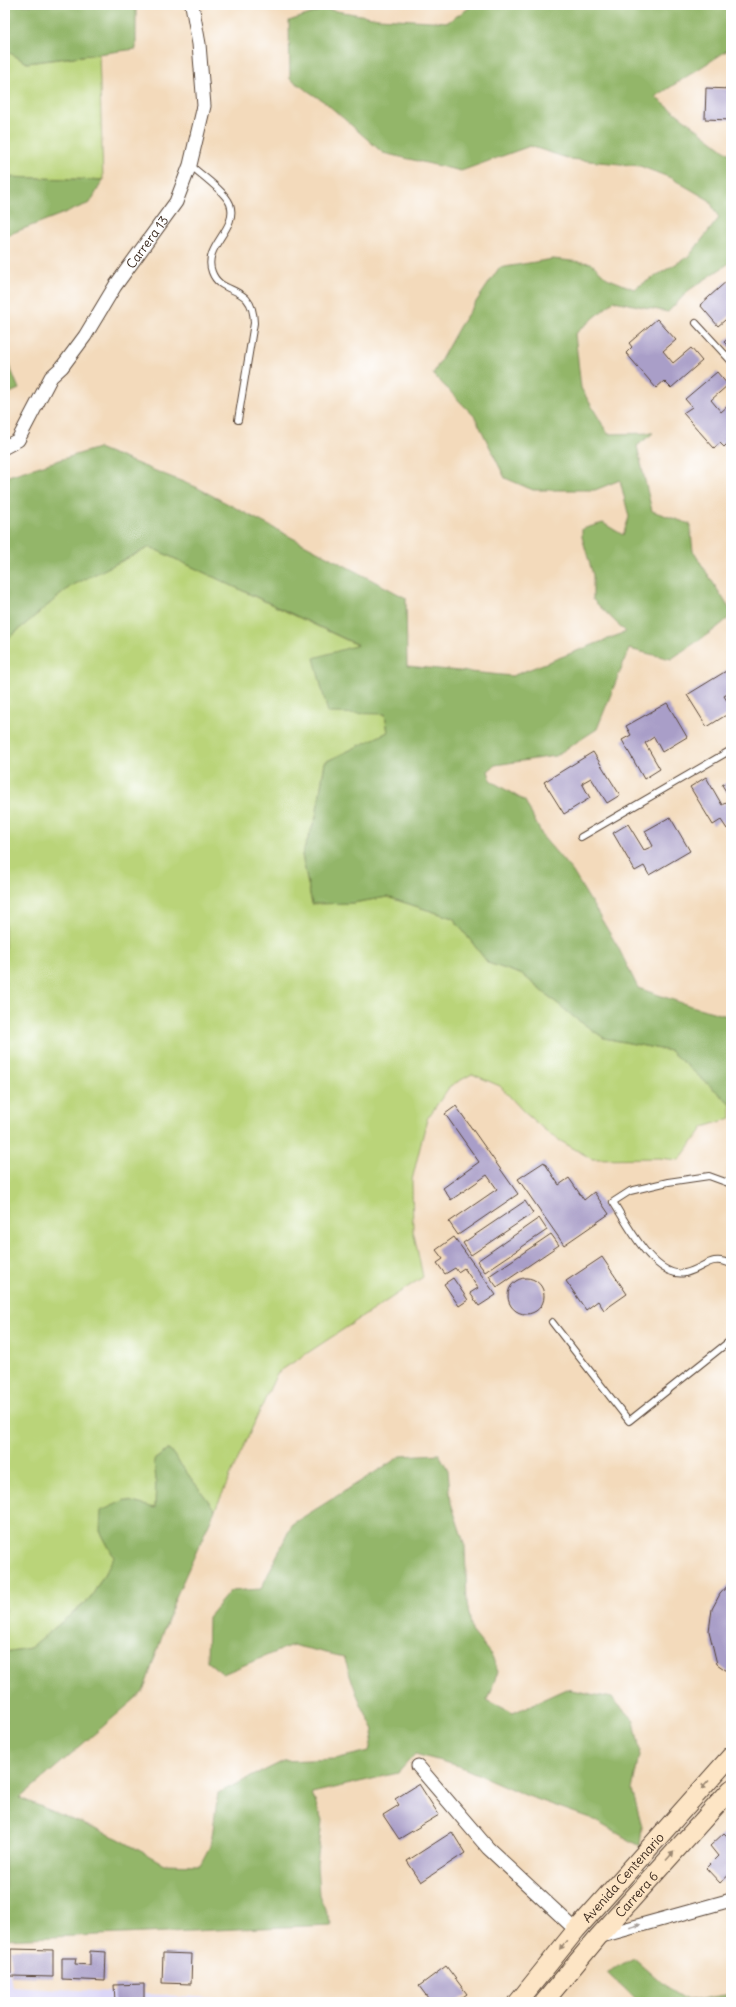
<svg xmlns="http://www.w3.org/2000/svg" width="736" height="2007" font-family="Delius,sans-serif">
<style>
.built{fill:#dbd6f7}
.green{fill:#bad479;stroke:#7a7f4c}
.forest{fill:#93b669;stroke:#677044}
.building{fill:#a99ec8}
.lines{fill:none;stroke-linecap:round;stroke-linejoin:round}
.service-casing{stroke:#574436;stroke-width:8}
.minor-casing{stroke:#574436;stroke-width:15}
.secondary-casing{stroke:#574436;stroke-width:20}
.service{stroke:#fff;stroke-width:6}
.minor{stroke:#fff;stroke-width:13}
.secondary{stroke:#fde5c5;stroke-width:18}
.oneway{fill:#9c8872}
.oneway2{fill:#a79f9a}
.labels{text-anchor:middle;stroke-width:3;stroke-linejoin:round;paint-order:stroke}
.street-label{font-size:13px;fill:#3b2a1e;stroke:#fff}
</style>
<rect width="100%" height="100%" fill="#fff"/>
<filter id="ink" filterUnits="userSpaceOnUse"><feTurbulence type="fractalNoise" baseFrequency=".025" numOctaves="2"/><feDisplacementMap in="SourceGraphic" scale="8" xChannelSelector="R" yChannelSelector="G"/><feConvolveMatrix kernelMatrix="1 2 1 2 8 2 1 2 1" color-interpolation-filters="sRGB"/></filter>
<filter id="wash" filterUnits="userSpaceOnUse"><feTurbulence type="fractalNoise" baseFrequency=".012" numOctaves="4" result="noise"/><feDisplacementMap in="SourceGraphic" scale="16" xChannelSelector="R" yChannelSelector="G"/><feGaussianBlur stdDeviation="0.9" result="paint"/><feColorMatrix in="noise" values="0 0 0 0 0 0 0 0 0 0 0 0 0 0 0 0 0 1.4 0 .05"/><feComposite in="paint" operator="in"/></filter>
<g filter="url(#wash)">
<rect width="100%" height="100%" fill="#f3dabb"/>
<path class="built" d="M 5,1955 L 7,1955 L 12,1986 L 285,2002 L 5,2002 Z"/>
<path class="green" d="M 5,50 L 27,63 L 99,54 L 103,180 L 5,177 Z
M 150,547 L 359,646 L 385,714 L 388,732 L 325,762 L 316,817 L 302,855 L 312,904 L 353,903 L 387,897 L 453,918 L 488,963 L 523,975 L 575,1018 L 604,1038 L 670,1051 L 731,1104 L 731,1118 L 704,1127 L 679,1160 L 659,1158 L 592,1159 L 552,1136 L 524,1112 L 500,1086 L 472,1074 L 450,1086 L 427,1119 L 412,1180 L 413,1230 L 423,1277 L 277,1373 L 215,1510 L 169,1449 L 154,1460 L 156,1480 L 155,1509 L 125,1500 L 100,1531 L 114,1557 L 90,1599 L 30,1648 L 5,1652 L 5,641 L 71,586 Z"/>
<path class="forest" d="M 5,5 L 136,5 L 136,49 L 27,63 L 5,50 Z
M 471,5 L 731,5 L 731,48 L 655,97 L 731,155 L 731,262 L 689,290 L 668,312 L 614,301 L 575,334 L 581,388 L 608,434 L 653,433 L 637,446 L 652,511 L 690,524 L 693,551 L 731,611 L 731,616 L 714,630 L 671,659 L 629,649 L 597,729 L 555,756 L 495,765 L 488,771 L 491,781 L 525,801 L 543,837 L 573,872 L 618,947 L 638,988 L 691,1006 L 731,1017 L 731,1104 L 670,1051 L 604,1038 L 575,1018 L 523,975 L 488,963 L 453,918 L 387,897 L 353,903 L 312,904 L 302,855 L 316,817 L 325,762 L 388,732 L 385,714 L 328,713 L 314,658 L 358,645 L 150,547 L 71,586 L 5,641 L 5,477 L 98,448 L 196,487 L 406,598 L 407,666 L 512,676 L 626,632 L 593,600 L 593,575 L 582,537 L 582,529 L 603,523 L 623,535 L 629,517 L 620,480 L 595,490 L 533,490 L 505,478 L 475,417 L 433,374 L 459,327 L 499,268 L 553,259 L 591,263 L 607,278 L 634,289 L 689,256 L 719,218 L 709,200 L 671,178 L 640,166 L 570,159 L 530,146 L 461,171 L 383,153 L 326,103 L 290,79 L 289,21 L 325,9 L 378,18 L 448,22 L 469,8 Z
M 5,177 L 103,180 L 90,203 L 5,236 Z
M 5,355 L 19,389 L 5,395 Z
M 169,1449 L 215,1510 L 175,1599 L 143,1692 L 20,1798 L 117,1838 L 164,1864 L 200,1865 L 211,1844 L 218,1793 L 284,1761 L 335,1759 L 369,1751 L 374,1730 L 358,1698 L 344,1657 L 292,1645 L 223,1674 L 207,1661 L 208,1617 L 230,1591 L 261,1589 L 292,1524 L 401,1456 L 439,1454 L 448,1470 L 451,1503 L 465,1546 L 467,1603 L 472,1631 L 492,1656 L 498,1672 L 487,1700 L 513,1713 L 566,1689 L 612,1698 L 634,1721 L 640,1750 L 632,1790 L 642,1827 L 640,1846 L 590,1818 L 525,1795 L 459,1766 L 415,1754 L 398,1773 L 312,1793 L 322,1821 L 317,1864 L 319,1895 L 332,1925 L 5,1939 L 5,1652 L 30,1648 L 90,1599 L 114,1557 L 100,1531 L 101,1511 L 125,1500 L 155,1508 L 156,1480 L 154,1460 Z
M 634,1958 L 669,1989 L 689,2001 L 731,1994 L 731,2002 L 639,2002 L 607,1972 Z"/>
<g id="blocks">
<path class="building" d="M 706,88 L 731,89 L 731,120 L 705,119 Z
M 728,280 L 731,283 L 731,315 L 718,326 L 700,305 Z
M 657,319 L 676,340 L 663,351 L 673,363 L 691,348 L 702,361 L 671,388 L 664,381 L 656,388 L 626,353 L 632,347 L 629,343 Z
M 731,336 L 731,349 L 724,342 Z
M 717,372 L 728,385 L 711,400 L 721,412 L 731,403 L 731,440 L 724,447 L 720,443 L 714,448 L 683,413 L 692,407 L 685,399 Z
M 731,668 L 731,692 L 724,696 L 731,707 L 731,712 L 707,727 L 687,695 Z
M 667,703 L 687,737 L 662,752 L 654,737 L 645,743 L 660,769 L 644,779 L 622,740 L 631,735 L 626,726 Z
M 593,752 L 620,795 L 607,803 L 591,778 L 582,783 L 590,798 L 564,814 L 544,782 Z
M 706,777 L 722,805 L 731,799 L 722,785 L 731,780 L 731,827 L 727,829 L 721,820 L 713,825 L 690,787 Z
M 670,817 L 690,851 L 649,875 L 644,866 L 635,871 L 613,833 L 628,824 L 644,850 L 653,846 L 645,831 Z
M 456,1106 L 518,1194 L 458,1235 L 449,1222 L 497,1189 L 487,1175 L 451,1200 L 443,1188 L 479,1162 L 445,1114 Z
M 544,1162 L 559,1185 L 569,1178 L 584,1200 L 594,1192 L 609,1214 L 564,1245 L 518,1179 Z
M 525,1201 L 533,1213 L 471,1255 L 463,1243 Z
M 539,1218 L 547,1230 L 485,1272 L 477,1261 Z
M 551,1234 L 559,1245 L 497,1287 L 489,1276 Z
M 454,1237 L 496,1295 L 479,1306 L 470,1293 L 478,1288 L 464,1268 L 458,1272 L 455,1268 L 445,1274 L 437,1263 L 443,1259 L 436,1250 Z
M 602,1257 L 627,1294 L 604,1310 L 598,1301 L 586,1310 L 566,1281 Z
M508 1296a18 18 0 1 1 36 0a18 18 0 1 1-36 0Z
M 453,1278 L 468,1300 L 459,1306 L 444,1284 Z
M 731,1582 L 731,1671 L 730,1673 L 717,1664 L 709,1631 L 712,1609 L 720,1594 Z
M 419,1784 L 439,1815 L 399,1839 L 383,1815 L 399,1805 L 395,1799 Z
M 452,1832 L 465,1853 L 421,1882 L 407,1861 Z
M 724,1833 L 731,1840 L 731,1873 L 720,1883 L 706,1868 L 718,1856 L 710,1846 Z
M 11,1949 L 53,1950 L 53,1977 L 11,1976 Z
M 90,1951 L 106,1952 L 105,1981 L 62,1979 L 62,1958 L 76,1958 L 75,1964 L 90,1965 Z
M 163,1953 L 192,1954 L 191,1984 L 162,1983 Z
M 446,1966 L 467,1994 L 456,2002 L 431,2002 L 419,1986 Z
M 144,1984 L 144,2001 L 115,2001 L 114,1985 Z"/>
</g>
</g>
<g filter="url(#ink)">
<use href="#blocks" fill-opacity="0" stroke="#574436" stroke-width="1"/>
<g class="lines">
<defs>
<path id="service" d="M 190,165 C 200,174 225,191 230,204 C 239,229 202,246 212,272 C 221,297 253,282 254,323 L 238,420
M 696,323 L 731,361
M 581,837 L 731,750
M 731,1184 L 709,1176 L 668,1182 L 630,1191 L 613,1202 C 627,1223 654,1279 685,1273 C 704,1269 710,1254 731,1264
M 552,1322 L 629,1421 L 731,1340"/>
<g id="minor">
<path id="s1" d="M 5,447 L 18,440 L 51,377 L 62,367 L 85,336 L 115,286 L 176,202 L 190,165 L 204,106 L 199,44 L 192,5"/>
<path d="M 418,1766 L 488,1848 L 576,1930"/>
<path d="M 598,1937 L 731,1900"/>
</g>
<g id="secondary">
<path id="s2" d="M 518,2002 L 576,1930 L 731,1756"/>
<path id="s3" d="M 544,2002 L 598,1937 L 731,1789"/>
</g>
</defs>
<use href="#service" class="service-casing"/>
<use href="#minor" class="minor-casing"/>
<use href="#secondary" class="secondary-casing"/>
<use href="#service" class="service"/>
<use href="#minor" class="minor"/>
<use href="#secondary" class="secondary"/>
</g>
<defs><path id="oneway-solid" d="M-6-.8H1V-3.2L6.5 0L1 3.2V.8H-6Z"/></defs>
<g class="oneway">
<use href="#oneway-solid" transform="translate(705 1785) rotate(132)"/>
<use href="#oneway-solid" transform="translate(670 1856) rotate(-48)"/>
<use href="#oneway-solid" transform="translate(563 1945) rotate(129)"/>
</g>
<use class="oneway2" href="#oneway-solid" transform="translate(635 1926) rotate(-16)"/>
</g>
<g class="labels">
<g class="street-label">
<text dy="5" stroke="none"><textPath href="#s1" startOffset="252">Carrera 13</textPath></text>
<text dy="5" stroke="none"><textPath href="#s2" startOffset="163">Avenida Centenario</textPath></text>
<text dy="5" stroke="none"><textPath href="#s3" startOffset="142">Carrera 6</textPath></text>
</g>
</g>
<rect width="736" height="2007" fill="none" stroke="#fff" stroke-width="20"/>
</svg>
